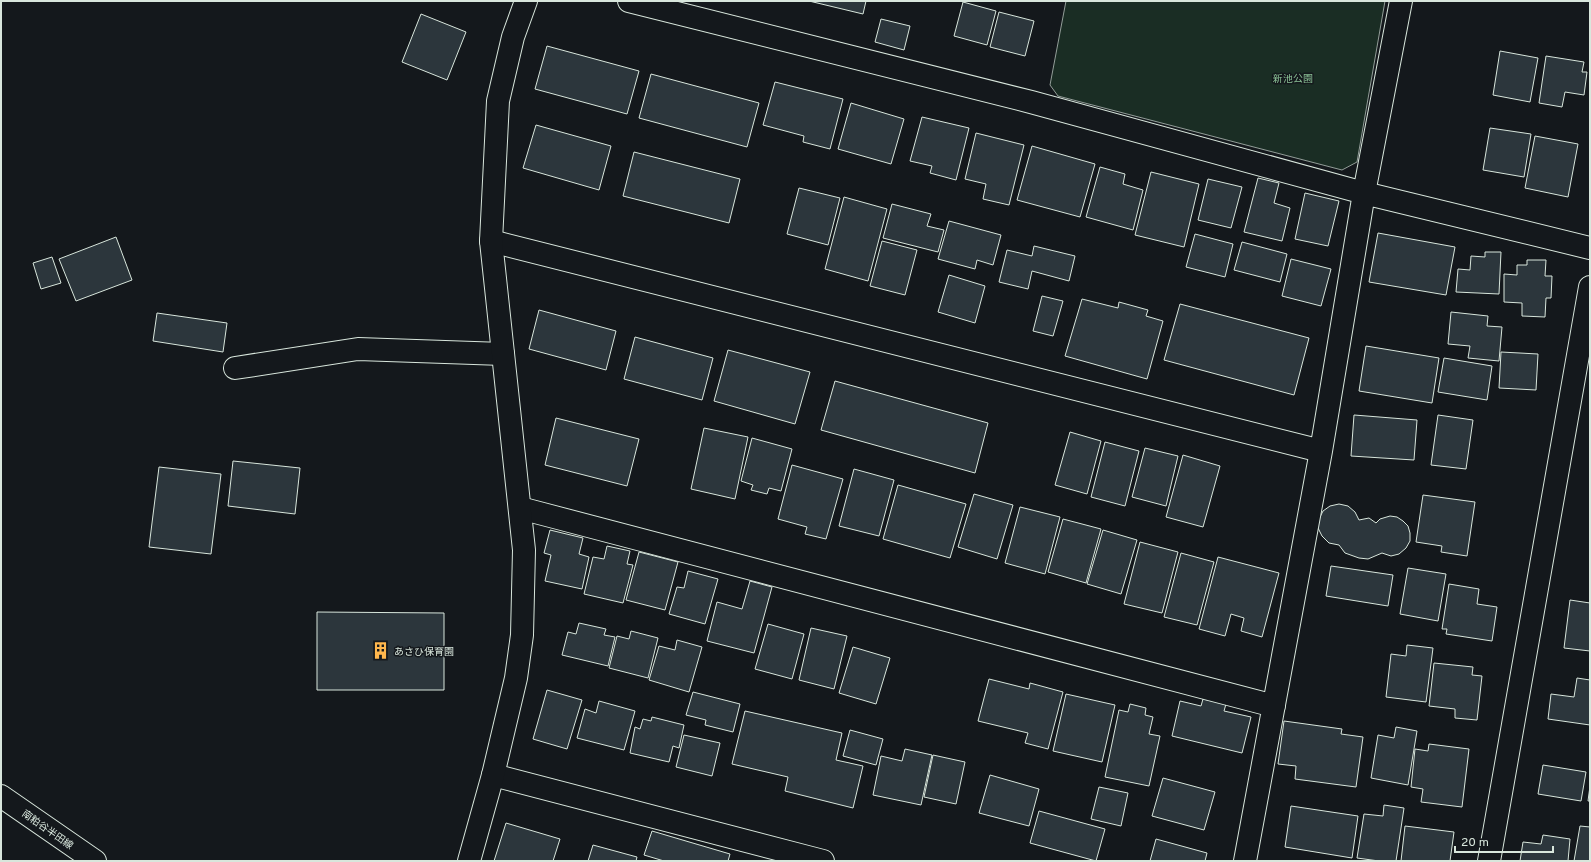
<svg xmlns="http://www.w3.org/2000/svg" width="1591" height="862" font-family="Overpass,'Noto Sans JP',sans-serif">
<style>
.green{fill:#1a2d24;stroke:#939e99}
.building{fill:#2c363c;stroke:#d8e6dc}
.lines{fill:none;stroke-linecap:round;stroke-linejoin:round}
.street-casing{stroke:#d8e6dc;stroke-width:24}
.secondary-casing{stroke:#d8e6dc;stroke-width:24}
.street{stroke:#14181c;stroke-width:22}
.secondary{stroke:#14181c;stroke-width:22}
.labels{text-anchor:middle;stroke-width:3;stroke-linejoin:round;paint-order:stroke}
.park-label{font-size:10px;fill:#8ac095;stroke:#14181c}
.poi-label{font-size:10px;fill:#d8e6dc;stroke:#14181c;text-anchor:start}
.street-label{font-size:10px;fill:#d8e6dc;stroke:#14181c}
</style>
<rect width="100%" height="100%" fill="#14181c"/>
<path class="green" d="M 1066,1 L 1385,1 L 1357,162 L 1342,170 L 1058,96 L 1050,85 Z"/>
<path class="building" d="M 809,1 L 866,1 L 863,14 Z
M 963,2 L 996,11 L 987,45 L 954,36 Z
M 999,12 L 1034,21 L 1025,56 L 990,47 Z
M 421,14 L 466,32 L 447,80 L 402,62 Z
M 881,19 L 910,26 L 904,50 L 875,42 Z
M 547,46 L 639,71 L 627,114 L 535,89 Z
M 1500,51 L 1538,58 L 1530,102 L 1493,95 Z
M 1546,56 L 1584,62 L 1582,72 L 1587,72 L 1584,95 L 1565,92 L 1562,107 L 1539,103 Z
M 651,74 L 759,103 L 747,147 L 639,118 Z
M 775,82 L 843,99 L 830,149 L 803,142 L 804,136 L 763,125 Z
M 851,103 L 904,119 L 891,164 L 838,149 Z
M 922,117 L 969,128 L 956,180 L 930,173 L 932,166 L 910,161 Z
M 536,125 L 611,146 L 599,190 L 523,168 Z
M 1490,128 L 1531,134 L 1524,177 L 1483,170 Z
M 976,133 L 1024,145 L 1009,205 L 983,199 L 986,184 L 965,179 Z
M 1535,136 L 1578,144 L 1568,197 L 1525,188 Z
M 1032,146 L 1095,164 L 1080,217 L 1017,200 Z
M 634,152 L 740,179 L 729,223 L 623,196 Z
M 1100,167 L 1125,174 L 1123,184 L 1143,190 L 1133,230 L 1086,217 Z
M 1151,172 L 1199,184 L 1184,247 L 1135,235 Z
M 1258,178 L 1279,183 L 1274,203 L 1290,208 L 1282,241 L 1244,232 Z
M 1208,179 L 1242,187 L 1231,228 L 1198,220 Z
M 799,188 L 840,198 L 828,245 L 787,234 Z
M 1305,193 L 1339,201 L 1328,246 L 1295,239 Z
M 844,197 L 887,209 L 868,281 L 825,269 Z
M 892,204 L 931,214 L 927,226 L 944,230 L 938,252 L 883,238 Z
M 949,221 L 1001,235 L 993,265 L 977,260 L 975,269 L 938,259 Z
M 1378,233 L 1455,247 L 1446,295 L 1369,282 Z
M 1195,234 L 1233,244 L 1225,277 L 1186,267 Z
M 116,237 L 132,280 L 76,301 L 59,259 Z
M 882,241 L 917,250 L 905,295 L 870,286 Z
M 1242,242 L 1287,254 L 1280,282 L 1234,270 Z
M 1034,246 L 1075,256 L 1069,281 L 1032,271 L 1028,289 L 999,282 L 1007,250 L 1032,256 Z
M 1485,252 L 1501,252 L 1499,294 L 1456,292 L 1458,269 L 1470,270 L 1471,256 L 1485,257 Z
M 52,257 L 61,283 L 41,289 L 33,263 Z
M 1291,259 L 1331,269 L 1321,306 L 1282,296 Z
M 1527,260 L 1546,260 L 1545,276 L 1552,276 L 1551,298 L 1546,298 L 1545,317 L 1522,316 L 1522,303 L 1504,302 L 1504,274 L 1517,275 L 1517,265 L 1527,265 Z
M 949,275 L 985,286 L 975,323 L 938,312 Z
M 1042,296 L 1063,301 L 1053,336 L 1033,331 Z
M 1082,299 L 1118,308 L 1119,302 L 1148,310 L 1146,316 L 1163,321 L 1147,379 L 1065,356 Z
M 1180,304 L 1309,338 L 1294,395 L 1164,360 Z
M 539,310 L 616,331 L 606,370 L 529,349 Z
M 1451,312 L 1488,316 L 1487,326 L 1502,327 L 1499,361 L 1468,358 L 1470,346 L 1448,344 Z
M 157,313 L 227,323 L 223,352 L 153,341 Z
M 635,337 L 713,358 L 702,400 L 624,379 Z
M 1366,346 L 1439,358 L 1432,403 L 1359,391 Z
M 728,350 L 810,372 L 795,424 L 714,401 Z
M 1501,352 L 1538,354 L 1536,390 L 1499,388 Z
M 1444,358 L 1492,366 L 1487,400 L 1438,392 Z
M 835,381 L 988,423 L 975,473 L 821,430 Z
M 1354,415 L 1417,420 L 1414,460 L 1351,456 Z
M 1438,415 L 1473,420 L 1466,469 L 1431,465 Z
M 556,418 L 639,439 L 627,486 L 545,465 Z
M 704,428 L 748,437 L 735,499 L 691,489 Z
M 1070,432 L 1101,441 L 1087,494 L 1055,485 Z
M 752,438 L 792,449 L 781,491 L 769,488 L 767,494 L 751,490 L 753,485 L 741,481 Z
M 1105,442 L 1139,451 L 1125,506 L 1091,497 Z
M 1145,448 L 1178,456 L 1166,506 L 1132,497 Z
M 1183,455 L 1220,466 L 1203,527 L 1166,517 Z
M 233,461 L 300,468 L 295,514 L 228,506 Z
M 792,465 L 843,479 L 826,539 L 805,534 L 807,527 L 778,519 Z
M 159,467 L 221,474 L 211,554 L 149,547 Z
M 854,469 L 894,480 L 879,536 L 839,526 Z
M 898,485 L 966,504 L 950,558 L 883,539 Z
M 974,494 L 1013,505 L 997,559 L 958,547 Z
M 1423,495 L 1475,502 L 1467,556 L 1441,552 L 1442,546 L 1416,542 Z
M 1339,504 L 1348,506 L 1355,512 L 1359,520 L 1369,518 L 1376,523 L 1380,519 L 1390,516 L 1397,517 L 1403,521 L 1408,526 L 1410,533 L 1410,541 L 1406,548 L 1399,554 L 1391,556 L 1382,553 L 1368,559 L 1359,558 L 1345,553 L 1339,545 L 1329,543 L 1322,536 L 1318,528 L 1319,519 L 1323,511 L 1330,506 Z
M 1020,507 L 1060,517 L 1045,574 L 1005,563 Z
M 1063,519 L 1101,529 L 1086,583 L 1048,572 Z
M 550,530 L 583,538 L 579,554 L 589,557 L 582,589 L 545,581 L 551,555 L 544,553 Z
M 1103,530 L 1137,540 L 1121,594 L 1087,584 Z
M 1140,542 L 1178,552 L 1162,613 L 1124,604 Z
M 607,546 L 630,551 L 627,564 L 633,565 L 623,603 L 584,594 L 593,557 L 604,559 Z
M 639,552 L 678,562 L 665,610 L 626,600 Z
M 1181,553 L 1214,562 L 1197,625 L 1164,617 Z
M 1218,557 L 1279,573 L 1262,637 L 1241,631 L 1244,618 L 1231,614 L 1225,636 L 1199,629 Z
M 1331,566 L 1393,575 L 1388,606 L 1326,596 Z
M 1408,568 L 1446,574 L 1438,621 L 1400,614 Z
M 688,571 L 718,579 L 705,624 L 669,614 L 677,587 L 684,588 Z
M 750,581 L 772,587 L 754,653 L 707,641 L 717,602 L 742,609 Z
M 1449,584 L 1479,589 L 1477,604 L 1497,607 L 1492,641 L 1446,634 L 1447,629 L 1442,629 Z
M 1570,600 L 1590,603 L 1590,651 L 1564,648 Z
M 317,612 L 444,613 L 444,690 L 317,690 Z
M 579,623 L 606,629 L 604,635 L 615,637 L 608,666 L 562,655 L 568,632 L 576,634 Z
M 768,624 L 804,634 L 792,679 L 755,669 Z
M 811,628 L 847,636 L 834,689 L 799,680 Z
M 631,631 L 658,638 L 648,678 L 609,668 L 617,636 L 629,639 Z
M 677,640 L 702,647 L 689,692 L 649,680 L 659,646 L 675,650 Z
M 1407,645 L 1433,648 L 1426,702 L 1386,697 L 1391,654 L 1406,656 Z
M 853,647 L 890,658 L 876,704 L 839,693 Z
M 1434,663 L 1473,667 L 1472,675 L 1482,676 L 1477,720 L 1455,718 L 1455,709 L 1429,706 Z
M 1577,678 L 1590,680 L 1590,725 L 1548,719 L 1551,694 L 1574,697 Z
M 989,679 L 1029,689 L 1030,683 L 1063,692 L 1048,749 L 1025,743 L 1028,733 L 978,721 Z
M 547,690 L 582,700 L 567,749 L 533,739 Z
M 693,692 L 740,704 L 733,732 L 705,725 L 706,720 L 686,715 Z
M 1066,694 L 1115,705 L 1102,762 L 1053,751 Z
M 1203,699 L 1226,704 L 1224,711 L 1251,717 L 1242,753 L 1172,736 L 1180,701 L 1201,706 Z
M 599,701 L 635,711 L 624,750 L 577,738 L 585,709 L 596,713 Z
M 1130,704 L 1146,708 L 1145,715 L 1153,717 L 1149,734 L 1160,736 L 1149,786 L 1105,777 L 1119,710 L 1128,712 Z
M 745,711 L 842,733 L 836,760 L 863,766 L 853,808 L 785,791 L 788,777 L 732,764 Z
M 652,717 L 684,725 L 679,748 L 673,746 L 669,762 L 630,753 L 635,727 L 640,729 L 643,719 L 651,721 Z
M 1284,721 L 1342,729 L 1341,734 L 1363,737 L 1356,787 L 1295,779 L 1296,766 L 1278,764 Z
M 1396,727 L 1417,731 L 1408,785 L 1371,778 L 1378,735 L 1394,738 Z
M 850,730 L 883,739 L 876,765 L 843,756 Z
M 684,735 L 720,743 L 712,776 L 676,767 Z
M 1429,744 L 1469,749 L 1462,807 L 1421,802 L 1423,789 L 1411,787 L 1415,749 L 1428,751 Z
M 905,749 L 932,755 L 921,805 L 873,795 L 881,756 L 902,761 Z
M 933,755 L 965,762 L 956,804 L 924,797 Z
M 1543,765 L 1586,772 L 1581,801 L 1538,794 Z
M 990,775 L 1039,789 L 1029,826 L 979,813 Z
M 1163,778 L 1215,792 L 1204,830 L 1152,816 Z
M 1590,786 L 1590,801 L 1588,801 Z
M 1099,787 L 1128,793 L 1121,826 L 1091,819 Z
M 1384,805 L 1404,808 L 1396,861 L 1379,861 L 1357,858 L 1364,814 L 1383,816 Z
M 1291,806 L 1358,816 L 1352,858 L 1285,847 Z
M 1039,811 L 1105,829 L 1096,861 L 1030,843 Z
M 506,823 L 560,839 L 553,861 L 494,861 Z
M 1405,826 L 1454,832 L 1450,861 L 1401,861 Z
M 1580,826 L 1590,827 L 1590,861 L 1574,861 Z
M 652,831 L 730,854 L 728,861 L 664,861 L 644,855 Z
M 1543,835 L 1570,839 L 1568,861 L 1520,861 L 1523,842 L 1541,844 Z
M 1156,839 L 1207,853 L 1205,861 L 1150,861 Z
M 593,845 L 637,857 L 636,861 L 588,861 Z"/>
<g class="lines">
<defs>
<path id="street" d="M 629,1 L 1031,102 L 1364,193 L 1590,248
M 491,241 L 1321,451
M 235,368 L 358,349 L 503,354
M 520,508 L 1274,706
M 493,775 L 823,861
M 1245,861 L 1321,451 L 1364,193 L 1401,1"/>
<path id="secondary" d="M 1,796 L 95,861
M 469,861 L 493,775 L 516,678 L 522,635 L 524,550 L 491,241 L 498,101 L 513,37 L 526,1
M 1489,861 L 1590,287"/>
</defs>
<use href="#street" class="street-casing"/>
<use href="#secondary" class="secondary-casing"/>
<use href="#street" class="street"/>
<use href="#secondary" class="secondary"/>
</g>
<defs>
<symbol id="building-bare" viewBox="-9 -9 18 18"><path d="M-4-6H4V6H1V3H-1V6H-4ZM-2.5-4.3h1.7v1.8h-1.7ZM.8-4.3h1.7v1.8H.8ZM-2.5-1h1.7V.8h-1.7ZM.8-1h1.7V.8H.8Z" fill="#ffb74d" stroke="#14181c" stroke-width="2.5" paint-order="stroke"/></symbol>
</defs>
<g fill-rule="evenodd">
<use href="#building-bare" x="368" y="638" width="25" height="25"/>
</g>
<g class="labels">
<g class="park-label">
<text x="1293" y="82">新池公園</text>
</g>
<g class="poi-label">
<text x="394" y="655">あさひ保育園</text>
</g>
<g class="street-label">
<text transform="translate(48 829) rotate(35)" y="4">南粕谷半田線</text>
</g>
</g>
<rect width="1591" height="862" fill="none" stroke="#d8e6dc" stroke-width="4"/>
<path d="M1455 846v6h98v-6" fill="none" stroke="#d8e6dc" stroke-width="2"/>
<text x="1461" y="846" font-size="12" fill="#d8e6dc" stroke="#14181c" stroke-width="3" paint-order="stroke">20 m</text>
</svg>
